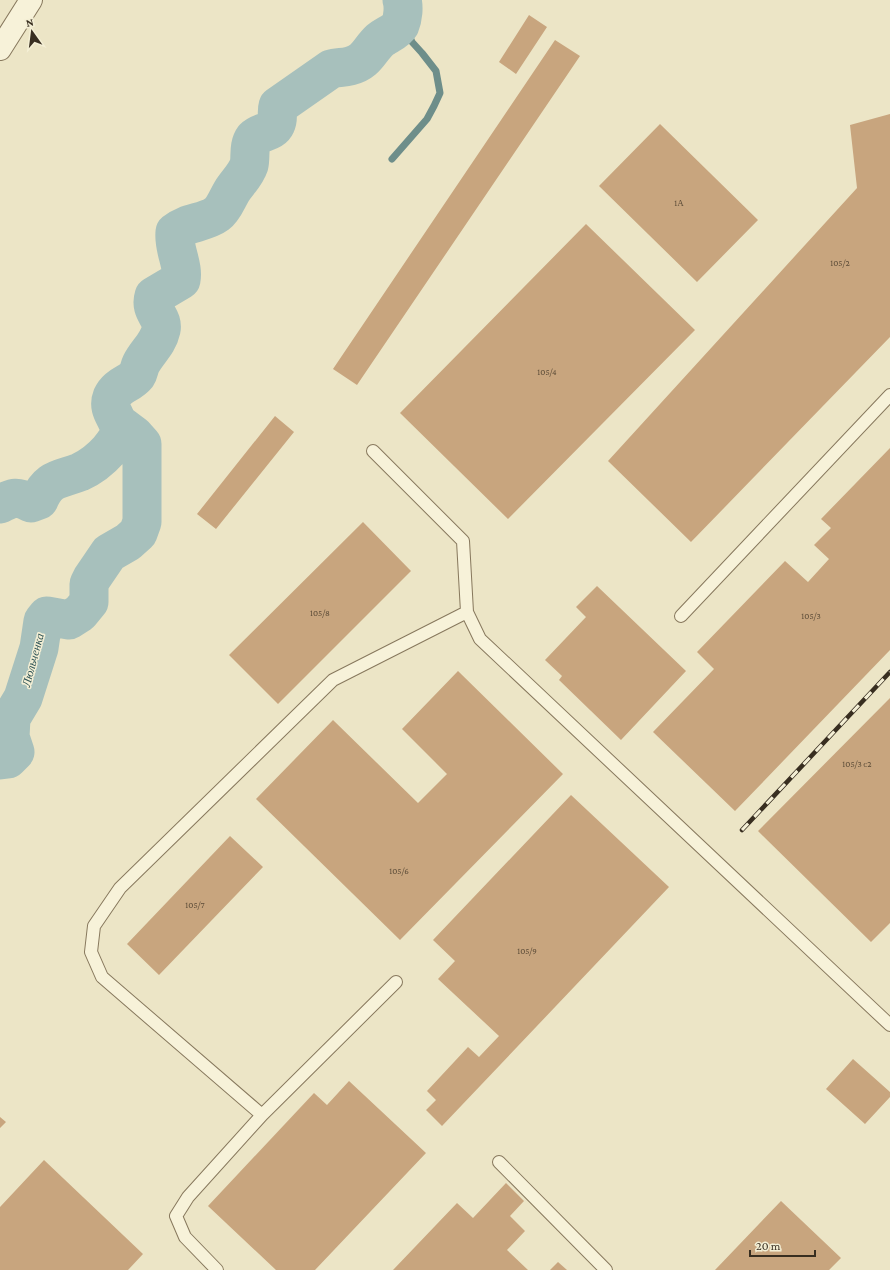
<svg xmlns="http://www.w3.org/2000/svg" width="890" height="1270" font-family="'Crimson Pro',serif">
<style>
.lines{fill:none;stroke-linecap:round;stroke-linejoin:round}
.stream{stroke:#6e8e8a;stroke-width:7}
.river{stroke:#a7c0bc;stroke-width:39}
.building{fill:#c8a57e}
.lane-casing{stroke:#87785d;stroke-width:14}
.street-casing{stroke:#87785d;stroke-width:24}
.lane{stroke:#f7f2d9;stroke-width:12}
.street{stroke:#f7f2d9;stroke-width:22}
.rail-casing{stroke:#382e20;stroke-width:4.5}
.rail{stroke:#f4efd5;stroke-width:3;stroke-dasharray:9;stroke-linecap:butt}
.labels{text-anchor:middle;stroke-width:3;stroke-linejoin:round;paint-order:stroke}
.number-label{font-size:9px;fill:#5c4c38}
.water-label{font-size:12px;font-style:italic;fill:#305557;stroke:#f4efd5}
</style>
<rect width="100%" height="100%" fill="#ece5c6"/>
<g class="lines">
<path class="stream" d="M 392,159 L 427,119 L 434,106 L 440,93 L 436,71 L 422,53 L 412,42 L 402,20"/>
<path class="river" d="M 0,504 C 14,497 17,496 31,503 L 39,500 C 49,477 60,480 80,472 C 91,467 101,459 109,450 C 112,446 118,439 119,434 C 122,420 106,412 112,397 C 118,384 129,385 137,375 C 139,372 139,368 141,364 C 147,352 158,344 161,330 C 164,317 149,312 154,296 L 181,280 C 184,265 173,249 175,232 C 187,222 205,223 217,214 C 225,208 228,196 234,188 C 239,181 246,174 249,165 C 251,157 248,146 254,138 C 261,131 272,133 276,124 C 279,118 276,113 278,106 L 331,69 C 337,67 343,68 350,66 C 367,62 369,50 380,40 C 386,35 396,32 400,25 C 403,18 404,7 402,0
M 0,760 L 8,759 L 15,752 L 10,737 L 11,718 L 23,698 L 39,648 L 43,621 L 47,616 L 69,620 L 80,613 L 89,602 L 89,584 L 92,578 L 109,553 L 128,542 L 138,533 L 142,522 L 142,444 L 134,435 L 118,423"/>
</g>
<path class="building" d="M 529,15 L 547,27 L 516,74 L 499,62 Z
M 555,40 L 580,56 L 357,385 L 333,369 Z
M 890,114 L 890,337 L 691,542 L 608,461 L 857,188 L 850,125 Z
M 660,124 L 758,220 L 697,282 L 599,186 Z
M 586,224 L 695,330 L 508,519 L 400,413 Z
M 275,416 L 294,432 L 216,529 L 197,514 Z
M 890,448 L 890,650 L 735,811 L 653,732 L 714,669 L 697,652 L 785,561 L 808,582 L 829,559 L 814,545 L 831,528 L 821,519 Z
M 363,522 L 411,571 L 278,704 L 229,655 Z
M 597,586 L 686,671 L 621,740 L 559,680 L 562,676 L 545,660 L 586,617 L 576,607 Z
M 458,671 L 563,774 L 400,940 L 256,799 L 333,720 L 418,803 L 447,774 L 402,729 Z
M 890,698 L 890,923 L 871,942 L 758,831 Z
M 571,795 L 669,887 L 442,1126 L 426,1110 L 436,1100 L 427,1091 L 468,1047 L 479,1057 L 499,1036 L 438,979 L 455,961 L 433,940 Z
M 230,836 L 263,867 L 159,975 L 127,944 Z
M 853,1059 L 890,1092 L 890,1097 L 865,1124 L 826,1089 Z
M 349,1081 L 426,1153 L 315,1270 L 276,1270 L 208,1206 L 314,1093 L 327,1105 Z
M 0,1117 L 6,1122 L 0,1128 Z
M 44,1160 L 143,1254 L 128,1270 L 0,1270 L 0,1207 Z
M 506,1183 L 524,1201 L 510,1216 L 525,1231 L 507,1250 L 528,1270 L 393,1270 L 457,1203 L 473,1218 Z
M 781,1201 L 841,1258 L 829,1270 L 715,1270 Z
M 558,1262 L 567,1270 L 550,1270 Z"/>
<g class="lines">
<defs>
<path id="lane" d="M 373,451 L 463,541 L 467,612 L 480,639 L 890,1025
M 681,616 L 890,395
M 262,1115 L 102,977 L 91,952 L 94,926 L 120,888 L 333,680 L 467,612
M 499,1162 L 606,1270
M 217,1270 L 185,1237 L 176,1216 L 188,1197 L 262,1115 L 396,982"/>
<path id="street" d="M 0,49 L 31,0"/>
</defs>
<use href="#lane" class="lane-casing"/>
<use href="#street" class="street-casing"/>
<use href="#lane" class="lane"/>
<use href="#street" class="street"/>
<defs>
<path id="rail" d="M 742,830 L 890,672"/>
</defs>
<use href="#rail" class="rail-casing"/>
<use href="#rail" class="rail"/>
</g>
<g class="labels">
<g class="number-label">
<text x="679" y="206">1А</text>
<text x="840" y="266">105/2</text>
<text x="547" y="375">105/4</text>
<text x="320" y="616">105/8</text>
<text x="811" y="619">105/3</text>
<text x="857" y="767">105/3 с2</text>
<text x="399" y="874">105/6</text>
<text x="195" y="908">105/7</text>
<text x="527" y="954">105/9</text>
</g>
<g class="water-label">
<text transform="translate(33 660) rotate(-75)" y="4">Люльченка</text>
</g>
</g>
<g transform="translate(32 32) rotate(346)" stroke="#f4efd5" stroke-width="3" paint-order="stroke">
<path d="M0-3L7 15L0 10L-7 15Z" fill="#382e20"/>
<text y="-6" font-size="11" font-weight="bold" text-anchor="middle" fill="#382e20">N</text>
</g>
<path d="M750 1250v6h65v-6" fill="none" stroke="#382e20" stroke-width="2"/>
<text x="756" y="1250" font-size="12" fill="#382e20" stroke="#f4efd5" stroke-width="3" paint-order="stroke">20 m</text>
</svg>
